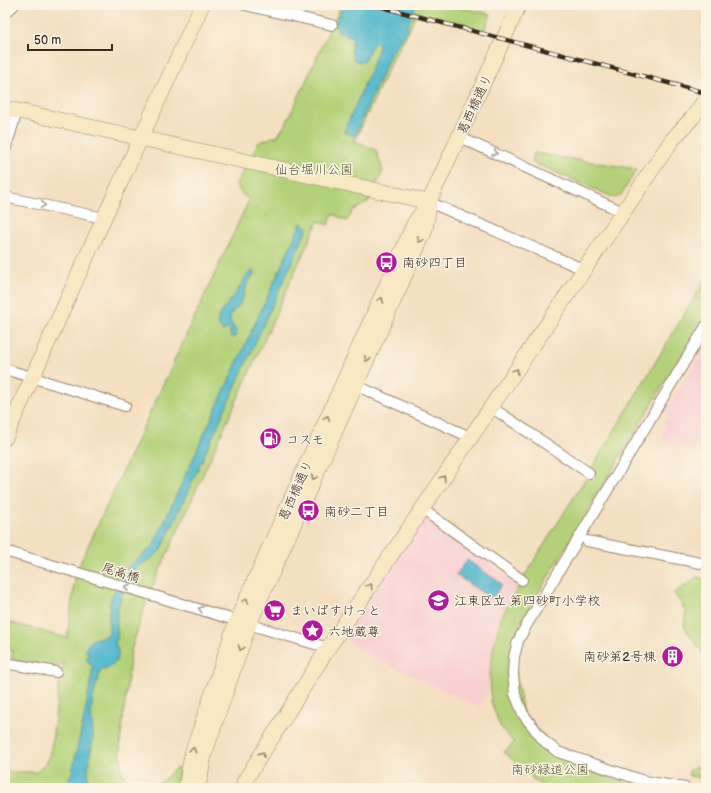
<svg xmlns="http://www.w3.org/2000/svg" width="711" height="793" font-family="'Balsamiq Sans','Klee One',sans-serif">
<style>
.built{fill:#f7cfd0}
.green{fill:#b3d178;stroke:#777e4b}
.water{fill:#4eb6cc;stroke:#447075}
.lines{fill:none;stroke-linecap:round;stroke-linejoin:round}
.street-casing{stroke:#988470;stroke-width:12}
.secondary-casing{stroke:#988470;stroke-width:16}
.street{stroke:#fff;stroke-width:10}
.secondary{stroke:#f8e8c3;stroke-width:15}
.rail-casing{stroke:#3b2a1e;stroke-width:4.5}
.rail{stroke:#fcf5e5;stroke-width:3;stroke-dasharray:9;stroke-linecap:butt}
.oneway{stroke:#a79f9a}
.oneway2{stroke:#9a8970}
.labels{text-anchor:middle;stroke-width:3;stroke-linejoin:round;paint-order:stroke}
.street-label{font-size:13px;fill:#3b2a1e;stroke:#fcf5e5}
.park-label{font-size:13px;fill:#595434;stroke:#fcf5e5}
.poi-label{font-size:13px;fill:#3b2a1e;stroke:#fcf5e5;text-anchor:start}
</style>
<rect width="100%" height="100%" fill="#fcf5e5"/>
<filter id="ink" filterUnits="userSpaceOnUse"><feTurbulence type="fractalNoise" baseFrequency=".025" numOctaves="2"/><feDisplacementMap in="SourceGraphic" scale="8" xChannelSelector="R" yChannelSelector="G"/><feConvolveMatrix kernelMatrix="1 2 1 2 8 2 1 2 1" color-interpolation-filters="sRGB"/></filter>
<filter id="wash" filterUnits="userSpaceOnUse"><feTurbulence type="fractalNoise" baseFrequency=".012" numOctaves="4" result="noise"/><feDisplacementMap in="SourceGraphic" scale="16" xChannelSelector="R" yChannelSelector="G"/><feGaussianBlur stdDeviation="0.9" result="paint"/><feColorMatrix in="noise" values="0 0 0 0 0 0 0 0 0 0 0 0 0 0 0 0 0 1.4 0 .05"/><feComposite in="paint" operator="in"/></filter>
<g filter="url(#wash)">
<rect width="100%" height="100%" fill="#f4dfc1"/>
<path class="built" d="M 706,345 L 706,450 L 662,442 L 667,409 Z
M 423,517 L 519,583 L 500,615 L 492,642 L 488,691 L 479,707 L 366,654 L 344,637 Z"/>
<path class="green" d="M 341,5 L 447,5 L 491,14 L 484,31 L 416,13 L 409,31 L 392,60 L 355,141 L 376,150 L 383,171 L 368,202 L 353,211 L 347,221 L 333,214 L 328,225 L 318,221 L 149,594 L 131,650 L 120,746 L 122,772 L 129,788 L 5,788 L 5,772 L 37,772 L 48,761 L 52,742 L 59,684 L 64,663 L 53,668 L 11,659 L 13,651 L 5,649 L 5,621 L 67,638 L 76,572 L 249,200 L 241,193 L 236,184 L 258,143 L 273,137 L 277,137 L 287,122 Z
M 534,153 L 637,169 L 621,195 L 615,198 L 532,162 Z
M 706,278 L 706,314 L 521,622 L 515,640 L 513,657 L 523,714 L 558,752 L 578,767 L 641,788 L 543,788 L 504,752 L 514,743 L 500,726 L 491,702 L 490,672 L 494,645 L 501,618 L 522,580 L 589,473 Z
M 697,577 L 706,579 L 706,658 L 684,626 L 686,611 L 674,593 Z
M 696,766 L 698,766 L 697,775 L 706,776 L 706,779 L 689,776 L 689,771 Z
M 176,768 L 179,769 L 176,788 L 155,788 Z"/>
<path class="water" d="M 344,5 L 416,5 L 407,28 L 408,29 L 390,55 L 355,136 L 344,132 L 368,76 L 380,44 L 374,42 L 364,61 L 360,62 L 354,60 L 351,51 L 353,37 L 339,33 L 335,23 Z
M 301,223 L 308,227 L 163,546 C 158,556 148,560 139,566 C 133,571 124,588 122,595 C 118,602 117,614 117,622 C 116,631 120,635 115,643 C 122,656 117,668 101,669 C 98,681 93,692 92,705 C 90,714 92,723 93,733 C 93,749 84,773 90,788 L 59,788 C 67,785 69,779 72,772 L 85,713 L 93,667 L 88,662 L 86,657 L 89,656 L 89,652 L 86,652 C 86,641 96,637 105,637 L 109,632 L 109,612 L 111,598 L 127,568 L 153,546 Z
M 253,270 L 254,274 C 252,278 249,281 247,285 C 242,298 243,304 231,313 L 230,321 L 237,332 L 235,337 L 231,337 L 229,329 L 227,328 L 223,331 C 208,321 230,302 237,292 C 242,284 244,276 253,270 Z
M 467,560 L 502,584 L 492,599 L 456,575 Z"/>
</g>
<g filter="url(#ink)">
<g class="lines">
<defs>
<path id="street" d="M 245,5 L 332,25
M 5,13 L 14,5
M 459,137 L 623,212
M 5,150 L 17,111
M 5,197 L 104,218
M 429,202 L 585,270
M 5,369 L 125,406
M 355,385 L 470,437
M 491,407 L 589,473
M 422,509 L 522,580
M 587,541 L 706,564
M 5,551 L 328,648
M 5,663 L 56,672
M 685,788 L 644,781 L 558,752 L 544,741 L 523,714 L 515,694 L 513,673 L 514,657 L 518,641 L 526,626 L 706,326"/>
<path id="secondary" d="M 5,108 L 429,202
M 5,438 L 104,218 L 202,5
M 186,788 L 192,754 L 237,620 L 415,222 L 429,202 L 519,5
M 198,788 L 204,755 L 249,624 L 425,230 L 429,205
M 243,788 L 244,782 L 328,648 L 672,140 L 693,117 L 706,98"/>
</defs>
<use href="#street" class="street-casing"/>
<use href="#secondary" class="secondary-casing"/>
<use href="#street" class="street"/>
<use href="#secondary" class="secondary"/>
<defs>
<path id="rail" d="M 375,5 L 706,93"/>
</defs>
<use href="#rail" class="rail-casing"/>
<use href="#rail" class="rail"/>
</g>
<defs><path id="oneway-chevron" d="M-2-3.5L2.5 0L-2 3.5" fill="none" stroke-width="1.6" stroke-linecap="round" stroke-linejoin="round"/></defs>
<g class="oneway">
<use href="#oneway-chevron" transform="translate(495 153) rotate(25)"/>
<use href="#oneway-chevron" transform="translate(43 205) rotate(12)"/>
<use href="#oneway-chevron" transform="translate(127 587) rotate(-163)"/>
<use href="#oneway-chevron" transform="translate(201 609) rotate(-163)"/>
</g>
<g class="oneway2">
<use href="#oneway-chevron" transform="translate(420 240) rotate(114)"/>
<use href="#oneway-chevron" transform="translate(381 300) rotate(-66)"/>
<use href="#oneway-chevron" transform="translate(367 359) rotate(114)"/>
<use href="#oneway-chevron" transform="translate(516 371) rotate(-56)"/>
<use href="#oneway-chevron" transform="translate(327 418) rotate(-66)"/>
<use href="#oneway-chevron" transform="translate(314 477) rotate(114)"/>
<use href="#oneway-chevron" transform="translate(443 478) rotate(-56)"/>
<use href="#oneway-chevron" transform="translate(370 586) rotate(-56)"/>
<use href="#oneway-chevron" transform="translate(246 601) rotate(-66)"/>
<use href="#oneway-chevron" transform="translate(241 648) rotate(109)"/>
<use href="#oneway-chevron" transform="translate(193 750) rotate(-73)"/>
<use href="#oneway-chevron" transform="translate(262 754) rotate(-58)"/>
</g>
</g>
<defs>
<symbol id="bus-disc" viewBox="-11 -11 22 22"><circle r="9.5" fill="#b5179e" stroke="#fcf5e5"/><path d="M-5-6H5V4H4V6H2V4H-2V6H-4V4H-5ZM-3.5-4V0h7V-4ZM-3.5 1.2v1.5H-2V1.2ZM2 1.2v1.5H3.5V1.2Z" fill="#fff"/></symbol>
<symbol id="fuel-disc" viewBox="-11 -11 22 22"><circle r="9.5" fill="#b5179e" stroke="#fcf5e5"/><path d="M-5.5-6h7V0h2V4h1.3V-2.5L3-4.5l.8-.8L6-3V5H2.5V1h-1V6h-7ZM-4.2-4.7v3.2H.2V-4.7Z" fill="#fff"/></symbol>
<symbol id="school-disc" viewBox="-11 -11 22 22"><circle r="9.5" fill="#b5179e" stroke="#fcf5e5"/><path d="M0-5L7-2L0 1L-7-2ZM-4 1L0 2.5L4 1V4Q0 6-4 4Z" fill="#fff"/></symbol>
<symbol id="supermarket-disc" viewBox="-11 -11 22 22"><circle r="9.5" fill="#b5179e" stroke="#fcf5e5"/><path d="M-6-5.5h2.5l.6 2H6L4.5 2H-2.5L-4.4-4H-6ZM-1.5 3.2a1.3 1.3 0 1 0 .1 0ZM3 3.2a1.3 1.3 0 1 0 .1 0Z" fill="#fff"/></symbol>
<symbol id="sight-disc" viewBox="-11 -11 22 22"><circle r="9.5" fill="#b5179e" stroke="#fcf5e5"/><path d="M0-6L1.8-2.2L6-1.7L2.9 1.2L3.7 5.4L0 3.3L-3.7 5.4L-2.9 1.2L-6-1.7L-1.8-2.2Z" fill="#fff"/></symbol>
<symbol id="building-disc" viewBox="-11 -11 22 22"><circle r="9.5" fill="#b5179e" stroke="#fcf5e5"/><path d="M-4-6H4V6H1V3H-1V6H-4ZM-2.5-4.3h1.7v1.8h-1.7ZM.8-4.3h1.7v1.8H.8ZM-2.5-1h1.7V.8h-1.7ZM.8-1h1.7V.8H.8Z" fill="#fff"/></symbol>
</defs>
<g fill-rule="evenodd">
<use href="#bus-disc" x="374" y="250" width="25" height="25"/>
<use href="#fuel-disc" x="258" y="426" width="25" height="25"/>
<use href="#bus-disc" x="296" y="498" width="25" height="25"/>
<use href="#school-disc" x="426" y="588" width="25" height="25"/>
<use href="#supermarket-disc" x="262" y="598" width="25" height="25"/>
<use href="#sight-disc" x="300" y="618" width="25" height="25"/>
<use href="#building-disc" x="660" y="644" width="25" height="25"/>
</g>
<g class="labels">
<g class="street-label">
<text transform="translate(474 104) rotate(-65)" y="5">葛西橋通り</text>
<text transform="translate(295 490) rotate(-66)" y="5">葛西橋通り</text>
<text transform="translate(121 572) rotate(17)" y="5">尾高橋</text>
</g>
<g class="park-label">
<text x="314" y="174">仙台堀川公園</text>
<text x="550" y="774">南砂緑道公園</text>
</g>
<g class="poi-label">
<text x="402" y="267">南砂四丁目</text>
<text x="286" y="444">コスモ</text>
<text x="324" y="516">南砂二丁目</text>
<text x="454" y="605">江東区立 第四砂町小学校</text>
<text x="290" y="615">まいばすけっと</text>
<text x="328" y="636">六地蔵尊</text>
<text x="656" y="661" text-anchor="end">南砂第2号棟</text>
</g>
</g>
<rect width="711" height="793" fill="none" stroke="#fcf5e5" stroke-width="20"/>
<path d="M28 44v6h84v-6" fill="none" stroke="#3b2a1e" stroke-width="2"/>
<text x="34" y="44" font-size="12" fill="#3b2a1e" stroke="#fcf5e5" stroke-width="3" paint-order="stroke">50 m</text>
</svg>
